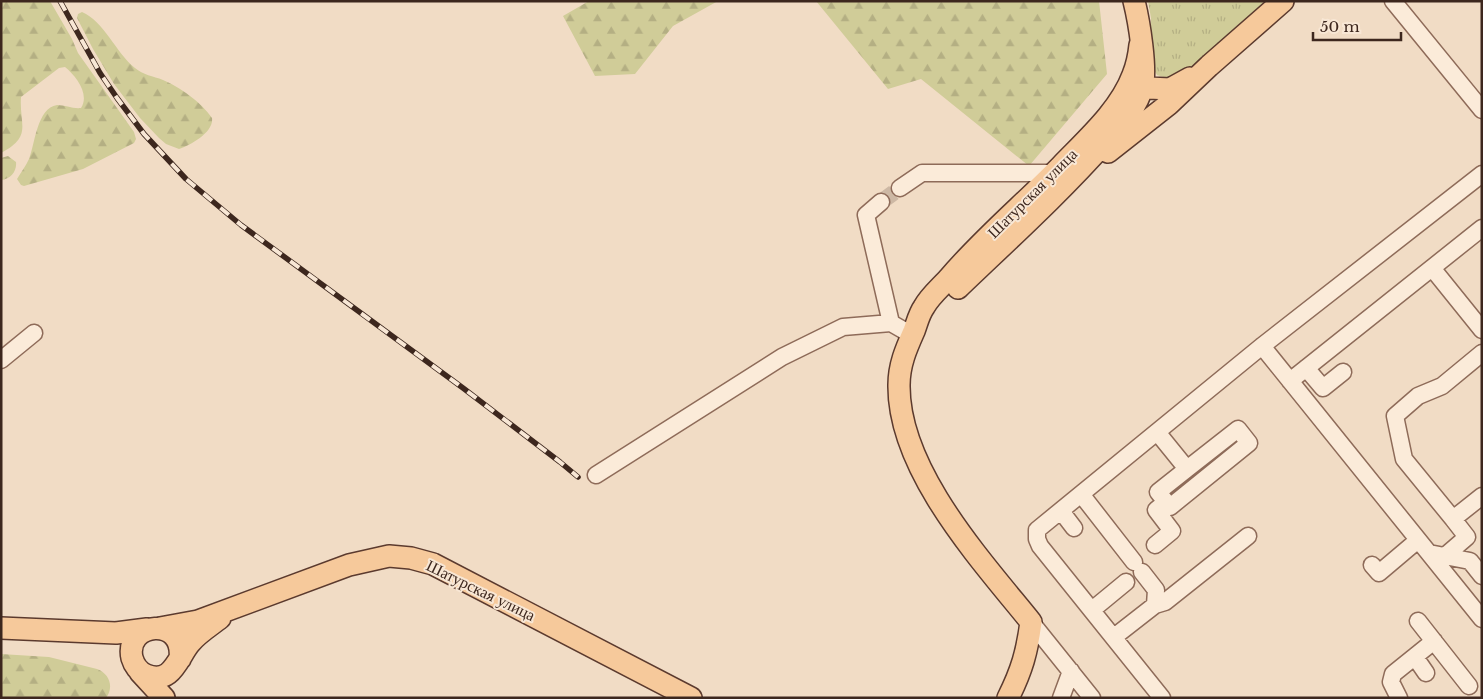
<svg xmlns="http://www.w3.org/2000/svg" width="1483" height="699" font-family="'Libre Baskerville',serif">
<style>
.grass{fill:url(#grass-tufts)}
.forest{fill:url(#forest-firs)}
.lines{fill:none;stroke-linecap:round;stroke-linejoin:round}
.minor-tunnel{stroke:#cdb8a4;stroke-width:16;stroke-dasharray:16 8;stroke-linecap:butt}
.minor-casing{stroke:#8e6b59;stroke-width:19}
.major-casing{stroke:#5b3a2e;stroke-width:24}
.minor{stroke:#fbebd9;stroke-width:16}
.major{stroke:#f6c99b;stroke-width:21}
.rail-casing{stroke:#3d271e;stroke-width:5.5}
.rail{stroke:#f8e7d5;stroke-width:4;stroke-dasharray:11;stroke-linecap:butt}
.labels{text-anchor:middle;stroke-width:4;stroke-linejoin:round;paint-order:stroke}
.street-label{font-size:16px;fill:#3d271e;stroke:#f8e7d5}
</style>
<defs>
<pattern id="grass-tufts" width="24" height="20" patternUnits="userSpaceOnUse" patternTransform="scale(1.25)"><rect width="24" height="20" fill="#d0cc98"/><path d="M3 7l-1-3M5 7V3M7 7l1-3M15 17l-1-3M17 17v-4M19 17l1-3" fill="none" stroke="#b4af83"/></pattern>
<pattern id="forest-firs" width="22" height="20" patternUnits="userSpaceOnUse" patternTransform="scale(1.25)"><rect width="22" height="20" fill="#d0cc98"/><path d="M5 1l3.5 6h-7zM16 11l3.5 6h-7z" fill="#b4af83"/></pattern>
</defs>
<rect width="100%" height="100%" fill="#f1dcc5"/>
<path class="grass" d="M 1148,1 L 1266,1 L 1180,77 L 1167,78 L 1157,75 L 1151,64 L 1151,18 Z"/>
<path class="forest" d="M 1,1 L 50,1 L 72,39 L 78,53 L 134,132 L 136,139 L 134,143 L 83,169 L 24,186 L 21,185 L 17,179 C 21,172 26,166 29,159 C 35,144 37,108 57,105 C 65,105 73,109 81,108 C 90,94 76,76 65,67 L 59,68 L 21,97 C 19,125 33,136 1,153 Z
M 589,1 L 718,1 L 673,26 L 635,74 L 595,76 L 563,16 Z
M 816,1 L 1099,1 L 1107,74 L 1029,166 L 921,79 L 888,89 Z
M 82,12 C 104,21 116,53 135,68 C 143,75 153,76 163,80 C 180,87 201,102 212,118 C 214,132 191,145 179,149 L 166,144 L 159,138 L 140,118 L 114,84 L 93,49 L 77,18 L 78,14 Z
M 8,156 L 16,162 C 17,171 11,179 1,180 L 1,158 Z
M 1,654 L 49,657 L 97,669 C 110,674 114,687 106,698 L 1,698 Z"/>
<g class="lines">
<path class="minor-tunnel" d="M 881,202 L 900,188"/>
<defs>
<path id="minor" d="M 1393,1 L 1482,110
M 900,188 L 922,173 L 1054,173
M 881,202 L 866,215 L 891,323 L 912,335
M 1432,268 L 1482,330
M 1262,346 L 1482,619
M 1482,353 L 1442,386 L 1418,396 L 1395,416 L 1404,459 L 1453,519 L 1482,496
M 1,360 L 34,333
M 1306,368 L 1323,388 L 1343,372
M 1290,381 L 1482,228
M 1157,432 L 1187,469 L 1158,492 L 1170,507 L 1249,443 L 1238,429 L 1187,469
M 596,475 L 782,357 L 843,327 L 891,323
M 1081,494 L 1134,562
M 1061,511 L 1074,528
M 1155,545 L 1172,531 L 1156,510 L 1166,502
M 1429,553 L 1470,561 L 1482,576
M 1445,556 L 1467,537 L 1453,519
M 1372,565 L 1379,573 L 1418,540
M 1142,572 L 1156,590 L 1155,605
M 1092,610 L 1126,582
M 1418,621 L 1469,686
M 1031,622 L 1092,698
M 1114,637 L 1155,605 L 1165,602 L 1248,536
M 1415,657 L 1426,673
M 1061,698 L 1071,671
M 1162,698 L 1040,546 L 1037,539 L 1037,530 L 1262,346 L 1482,174
M 1399,698 L 1391,682 L 1393,674 L 1434,641"/>
<path id="major" d="M 1128,87 L 1170,89 L 1190,78
M 1108,152 L 1169,104 L 1209,66 L 1283,1
M 958,288 C 1008,240 1060,193 1106,141 C 1119,126 1137,108 1142,88 C 1147,69 1139,21 1134,1
M 1,628 L 116,633 L 147,629
M 160,628 L 198,621 L 349,565 L 389,556 L 411,558 L 433,564 L 691,698
M 180,659 C 185,615 124,622 132,658 C 134,665 139,672 146,675 C 172,686 178,657 190,643 C 198,633 210,626 220,618
M 140,672 L 164,698
M 1008,698 C 1022,670 1027,652 1031,622 C 981,560 898,470 899,385 C 899,365 906,349 914,331 C 917,323 919,314 924,307 C 930,296 941,287 949,278 C 983,238 1024,204 1061,166 C 1087,139 1120,110 1133,75 C 1137,65 1139,55 1140,45"/>
</defs>
<use href="#minor" class="minor-casing"/>
<use href="#major" class="major-casing"/>
<use href="#minor" class="minor"/>
<use href="#major" class="major"/>
<defs>
<path id="rail" d="M 60,1 L 100,73 L 117,98 L 144,134 L 186,179 L 241,225 L 463,388 L 560,462 L 578,477"/>
</defs>
<use href="#rail" class="rail-casing"/>
<use href="#rail" class="rail"/>
</g>
<g class="labels">
<g class="street-label">
<text transform="translate(1032 193) rotate(-45)" y="6">Шатурская улица</text>
<text transform="translate(481 590) rotate(26)" y="6">Шатурская улица</text>
</g>
</g>
<rect width="1483" height="699" fill="none" stroke="#3d271e" stroke-width="5"/>
<path d="M1313 32v8h88v-8" fill="none" stroke="#3d271e" stroke-width="2.5"/>
<text x="1320" y="32" font-size="15" fill="#3d271e" stroke="#f8e7d5" stroke-width="4" paint-order="stroke">50 m</text>
</svg>
